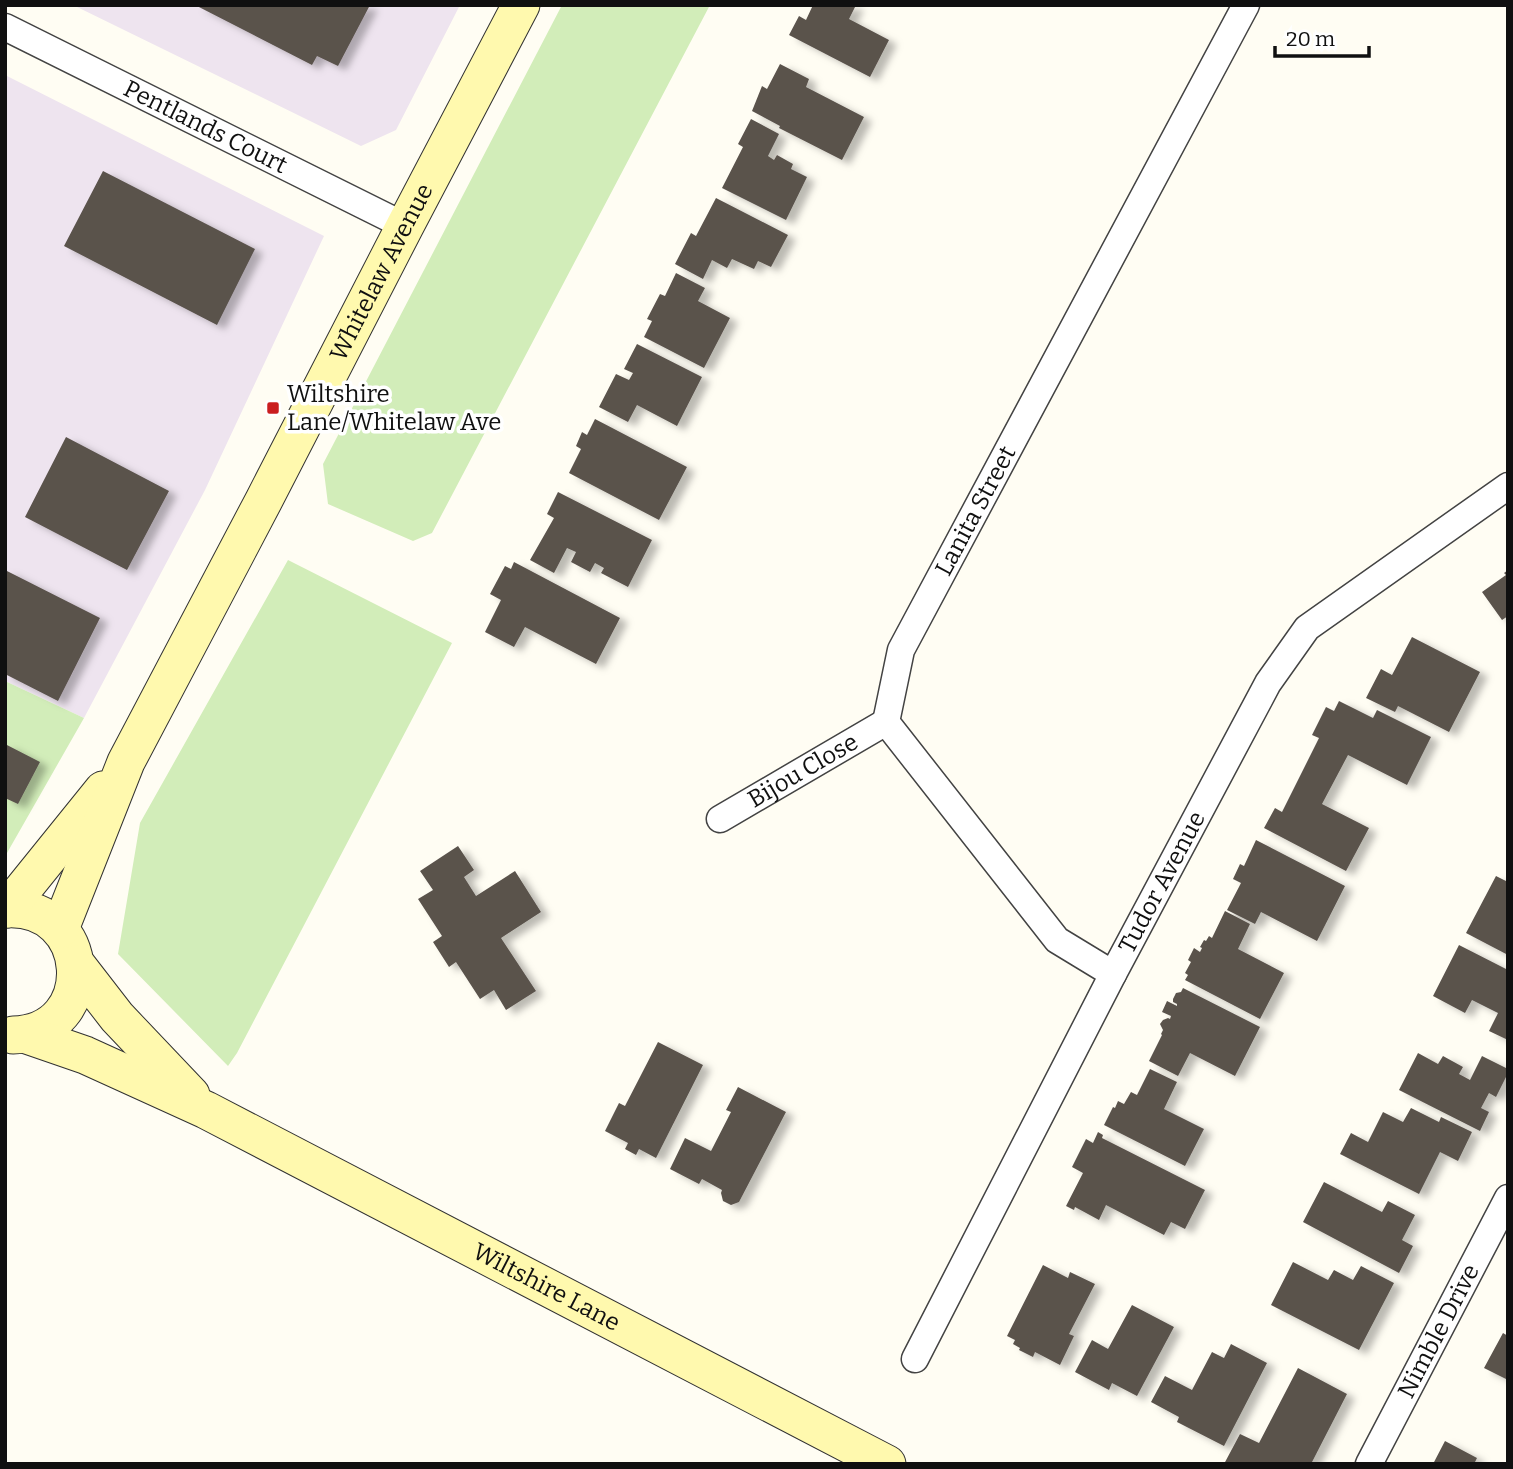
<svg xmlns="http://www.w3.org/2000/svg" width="1513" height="1469" viewBox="0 0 1513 1469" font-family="Bitter,serif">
	<defs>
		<filter id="shadow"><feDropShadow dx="8" dy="4.5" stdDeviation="3.5" flood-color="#0004"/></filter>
	</defs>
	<rect width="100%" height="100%" fill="#fffdf3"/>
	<path fill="#eee4ef" d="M73,5H460L396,130L361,146Z
		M5,75L324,236L205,490L84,718L5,681Z"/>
	<path fill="#d2edb9" d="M562,5H710L432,533L413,541L328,504L323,464Z
		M288,560L452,643L237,1053L228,1066L118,954L140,823Z
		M5,681L84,718L7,853L5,852Z"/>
	<path fill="#5a524c" filter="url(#shadow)" d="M195,5H370L338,66L317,56L312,65Z
		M813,5H856L849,19L889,40L870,77L789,35L799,16L806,20Z
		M780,64L809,79L806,87L864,117L842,160L779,128L780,126L752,111L762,86L767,89Z
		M751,119L779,134L768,156L774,160L777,155L793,164L791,169L807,177L786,220L722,188L743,147L738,144Z
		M103,171L255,249L217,325L64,246Z
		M716,198L788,235L771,267L758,261L754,269L732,259L727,268L712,260L703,279L675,264L691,233L696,236Z
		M676,273L705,288L698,301L730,318L704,368L644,337L652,321L647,319L660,294L665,296Z
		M637,344L702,377L677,426L637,405L628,422L599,407L616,374L629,380L633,373L624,369Z
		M595,419L687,467L659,520L569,473L581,449L576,446L582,432L587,435Z
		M66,437L169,491L127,570L25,517Z
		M558,492L652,540L628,587L601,573L604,568L595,563L590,572L571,562L576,552L567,548L554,573L530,560L554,518L547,514Z
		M514,562L620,618L596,664L525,627L514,647L485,632L501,600L490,594L505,566L511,569Z
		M5,570L100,618L58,701L5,674Z
		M1508,570V616L1502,620L1482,592L1506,575L1504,573Z
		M1412,637L1480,672L1449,732L1398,706L1395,712L1366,698L1381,669L1392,675Z
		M1339,701L1373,718L1377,710L1431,737L1407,785L1348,755L1322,804L1369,828L1346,871L1264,828L1275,808L1282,812L1319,738L1312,735L1326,707L1334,711Z
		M5,744L40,762L18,804L5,798Z
		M1256,840L1345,886L1317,941L1261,912L1255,924L1227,910L1241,883L1233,879L1240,864L1244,866Z
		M458,846L474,870L464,877L476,896L515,871L541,912L501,938L536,991L506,1010L494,990L480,999L456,962L449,967L433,942L442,936L418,899L433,890L420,871Z
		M1496,876L1508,882V955L1466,933Z
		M1225,911L1250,924L1238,949L1284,973L1260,1019L1185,980L1188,975L1185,973L1191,962L1188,960L1194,948L1200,952L1202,948L1200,947L1204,940L1206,941L1209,936L1212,938Z
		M1459,945L1508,970V1040L1489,1031L1498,1013L1472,1000L1465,1013L1433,996Z
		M1183,988L1260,1027L1235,1076L1190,1053L1178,1076L1149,1061L1162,1035L1161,1034L1163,1030L1160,1024L1163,1020L1168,1018L1170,1019L1171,1016L1162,1012L1167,1001L1177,1006V1004L1173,1002V999L1176,993L1181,992Z
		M658,1042L703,1065L656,1158L639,1149L636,1155L625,1149L628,1143L605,1131L619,1103L625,1106Z
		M1418,1053L1438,1064L1443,1056L1463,1067L1459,1074L1470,1080L1482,1056L1508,1069V1073L1496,1097L1489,1093L1481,1108L1489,1112L1480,1131L1399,1090Z
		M1150,1069L1177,1082L1164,1109L1204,1129L1185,1166L1104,1125L1113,1107L1115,1108L1118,1101L1124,1104L1131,1092L1137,1095Z
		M738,1087L786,1112L739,1202L731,1205L723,1201L721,1193L722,1190L702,1179L699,1184L670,1169L685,1138L711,1151L731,1112L726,1110Z
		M1411,1108L1439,1122L1441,1117L1472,1132L1458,1161L1440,1152L1419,1194L1340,1154L1351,1133L1368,1142L1383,1112L1403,1122Z
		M1098,1132L1103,1135L1102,1138L1205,1190L1185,1229L1171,1222L1164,1235L1106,1205L1099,1220L1075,1207L1074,1210L1066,1206L1083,1173L1072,1167L1086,1139L1093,1143Z
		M1324,1182L1382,1212L1388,1201L1415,1215L1402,1240L1413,1246L1399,1273L1303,1222Z
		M1293,1262L1328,1280L1334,1270L1353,1280L1361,1266L1394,1283L1359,1350L1271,1305Z
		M1043,1265L1068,1278L1070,1272L1095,1284L1069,1334L1074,1336L1060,1365L1035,1352L1033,1357L1019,1350L1020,1348L1013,1344L1015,1340L1007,1336Z
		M1132,1305L1174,1327L1137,1396L1112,1383L1109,1390L1075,1372L1092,1340L1108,1349Z
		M1503,1333L1508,1336V1380L1484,1368Z
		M1231,1344L1267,1363L1224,1446L1177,1422L1179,1417L1151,1402L1165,1376L1192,1390L1212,1352L1224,1358Z
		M1298,1368L1347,1394L1311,1464H1224L1240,1434L1259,1443Z
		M1445,1441L1477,1458L1474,1464H1433Z"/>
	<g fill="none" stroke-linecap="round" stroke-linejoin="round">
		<defs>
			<g id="street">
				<path id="s1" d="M5,27L405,226"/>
				<path id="s2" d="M720,819L886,722"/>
				<path id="s3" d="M1113,974L1057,940L886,722L901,650L1246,5"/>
				<path id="s4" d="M915,1359L1113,974L1268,683L1307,628L1508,486"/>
				<path id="s5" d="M1369,1464L1508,1198"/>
			</g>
			<g id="secondary">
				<path d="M5,909C94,903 101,1033 13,1035"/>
				<path d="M7,909L103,790"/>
				<path id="s6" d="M60,929L126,762L264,500L405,226L521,5"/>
				<path d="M76,964L117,1017L191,1095"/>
				<path id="s7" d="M27,1035L85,1055L206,1110L887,1464"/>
			</g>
		</defs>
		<use href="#street" stroke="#434343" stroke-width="29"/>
		<use href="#secondary" stroke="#323232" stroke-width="39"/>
		<use href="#street" stroke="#fff" stroke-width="26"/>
		<use href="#secondary" stroke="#fff9ae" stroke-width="37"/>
	</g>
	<rect fill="#ca1e20" stroke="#fff" stroke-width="2.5" x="266" y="401" width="14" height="14" rx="3.5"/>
	<g text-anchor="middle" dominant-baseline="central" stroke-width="7" stroke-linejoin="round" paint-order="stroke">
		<g font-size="24" fill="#101010" stroke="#fff">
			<text stroke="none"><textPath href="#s1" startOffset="224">Pentlands Court</textPath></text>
			<text stroke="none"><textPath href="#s6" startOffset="732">Whitelaw Avenue</textPath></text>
			<text stroke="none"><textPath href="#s3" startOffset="574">Lanita Street</textPath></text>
			<text stroke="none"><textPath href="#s2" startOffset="96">Bijou Close</textPath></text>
			<text stroke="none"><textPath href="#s4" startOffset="537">Tudor Avenue</textPath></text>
			<text stroke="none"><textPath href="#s7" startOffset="578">Wiltshire Lane</textPath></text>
			<text stroke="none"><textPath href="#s5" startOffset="150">Nimble Drive</textPath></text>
		</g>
		<g font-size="24" fill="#101010" stroke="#fff" text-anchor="start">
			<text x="287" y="394">Wiltshire<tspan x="287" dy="28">Lane/Whitelaw Ave</tspan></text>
		</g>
	</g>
	<rect width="1513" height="1469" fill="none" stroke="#101010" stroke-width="14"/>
	<path d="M1275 46v10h94v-10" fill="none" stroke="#101010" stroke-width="3.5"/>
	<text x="1286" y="46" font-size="21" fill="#101010" stroke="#ffffff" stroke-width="5" paint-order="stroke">20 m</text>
</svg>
